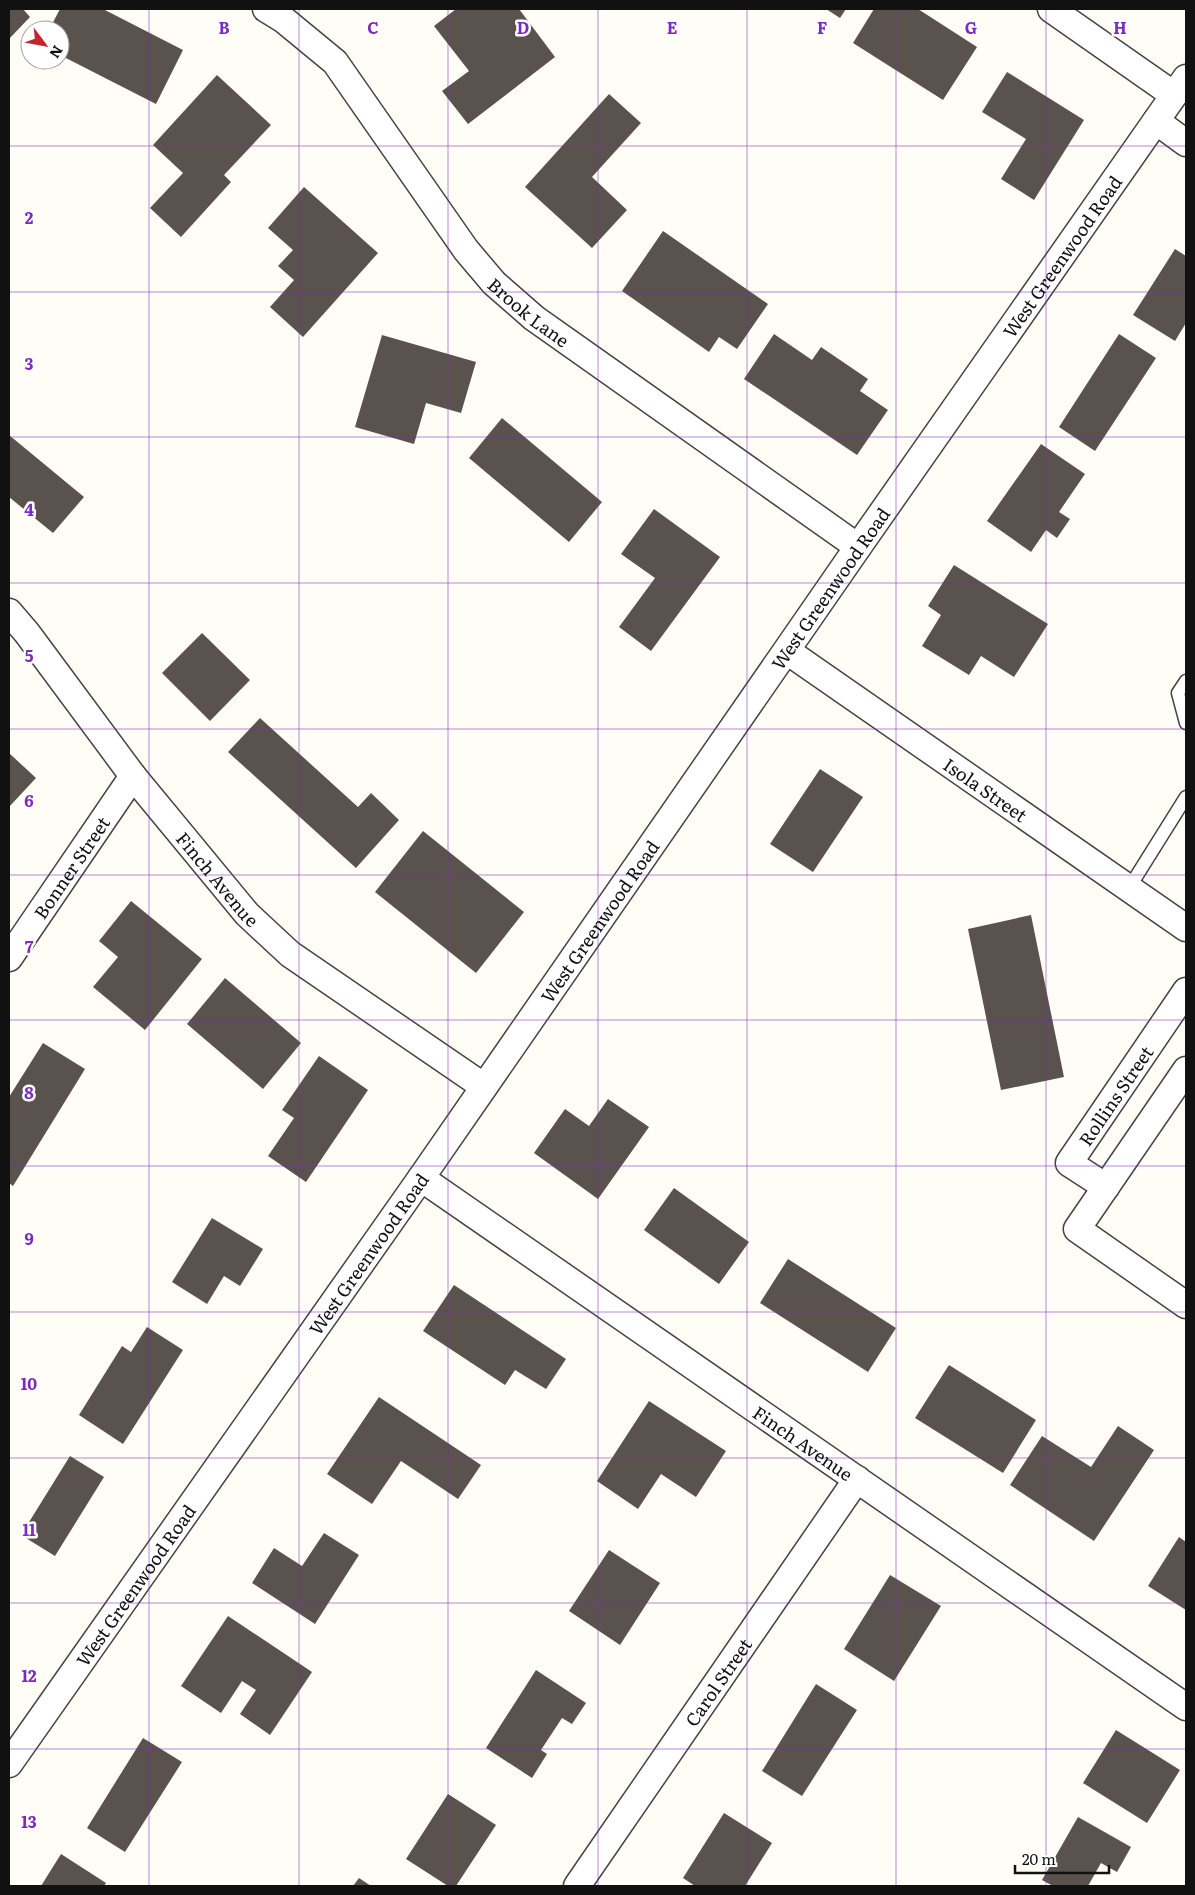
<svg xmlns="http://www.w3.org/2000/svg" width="1195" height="1895" viewBox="0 0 1195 1895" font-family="Literata,serif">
	<rect width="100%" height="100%" fill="#fffdf5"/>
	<path fill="#5a524d" d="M9,9H23L30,17L9,39Z
		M60,9H103L183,50L156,104L60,55V30H49Z
		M456,9H519L555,57L468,124L442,91L469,71L434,26Z
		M826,9H846L840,18Z
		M874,9H918L977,47L943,100L853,43Z
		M1007,72L1084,120L1034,200L1001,179L1026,139L982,112Z
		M217,75L271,125L224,175L231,182L181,237L150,208L183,173L153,145Z
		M609,94L641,123L592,177L627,210L592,248L525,187Z
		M304,187L378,253L303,337L270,307L294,280L278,266L293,250L268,228Z
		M663,231L768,304L737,349L719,337L709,352L622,291Z
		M1175,249L1186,256V323L1175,341L1133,315Z
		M774,334L812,360L821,347L868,379L860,391L888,410L857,455L744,379Z
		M1119,334L1156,358L1095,451L1059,427Z
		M382,335L476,362L461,413L426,403L414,444L355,427Z
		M502,418L602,502L569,542L469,458Z
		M9,435L84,497L53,533L9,497Z
		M1041,444L1085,474L1059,512L1070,519L1057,538L1046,530L1031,552L987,521Z
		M654,509L720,557L651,651L619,627L655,578L621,554Z
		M954,565L1048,624L1014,677L981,656L969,675L922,646L941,615L928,606Z
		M202,633L250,680L210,721L162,673Z
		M260,718L358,807L371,793L399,820L356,868L228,752Z
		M9,753L36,778L9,807Z
		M820,769L863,797L813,872L770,844Z
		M423,831L524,912L476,973L375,892Z
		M131,901L202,959L145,1030L93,987L118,957L99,941Z
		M1031,915L1064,1077L1001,1090L968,929Z
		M225,978L301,1043L263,1089L187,1024Z
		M43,1043L85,1069L13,1186L9,1183V1097Z
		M319,1056L368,1090L306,1182L268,1156L294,1118L282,1110Z
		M608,1099L649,1127L598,1199L534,1153L565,1109L589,1126Z
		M674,1188L749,1242L719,1284L644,1230Z
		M212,1218L263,1249L240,1286L224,1276L207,1304L172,1282Z
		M788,1259L896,1328L868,1372L760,1303Z
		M454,1285L566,1359L546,1389L515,1370L505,1385L423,1331Z
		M147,1327L183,1350L123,1444L79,1415L122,1346L131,1352Z
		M949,1365L1036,1420L1003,1473L915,1418Z
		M379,1397L481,1465L458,1499L401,1461L372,1504L327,1474Z
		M649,1401L726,1451L696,1497L661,1474L638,1509L597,1481Z
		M1118,1426L1154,1450L1094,1541L1010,1485L1042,1436L1091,1467Z
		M70,1456L104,1477L55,1556L21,1535Z
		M324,1533L359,1555L315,1624L252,1583L274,1548L302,1566Z
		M1179,1537L1186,1542V1610L1148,1586Z
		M609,1550L660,1583L620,1645L569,1611Z
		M890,1575L941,1606L894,1681L844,1649Z
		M228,1616L312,1672L270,1735L240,1714L256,1690L242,1681L221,1713L181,1686Z
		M536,1670L586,1703L572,1724L562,1718L541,1750L547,1754L532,1778L486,1748Z
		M816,1684L857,1710L802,1796L762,1771Z
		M1116,1730L1180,1770L1147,1823L1083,1783Z
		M143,1738L182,1762L125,1852L87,1828Z
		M448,1794L496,1825L456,1886H448L406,1859Z
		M724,1813L772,1843L745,1886H695L683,1878Z
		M1078,1817L1131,1847L1117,1872L1101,1863L1088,1886H1053L1042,1880Z
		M61,1854L106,1883L104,1886H41Z
		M359,1878L371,1886H353Z"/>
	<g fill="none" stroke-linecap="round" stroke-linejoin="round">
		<defs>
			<path id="lane" d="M1186,681L1178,693L1186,723
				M1129,888L1186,797"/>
			<g id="street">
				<path id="s1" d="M266,9L284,20L335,62L466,250L494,283L534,318L858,547"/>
				<path d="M1051,9L1174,95"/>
				<path d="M1156,121L1186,143"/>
				<path id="s2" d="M9,612L27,633L133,776L247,914L290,954L483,1086"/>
				<path id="s3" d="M787,651L1186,928"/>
				<path id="s4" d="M9,958L133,776"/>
				<path d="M1186,1070L1077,1229L1186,1305"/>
				<path id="s5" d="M421,1178L1186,1707"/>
				<path id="s6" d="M1106,1187L1069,1163L1186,991"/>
				<path id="s7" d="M9,1764L421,1178L858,547L1186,78"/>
				<path id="s8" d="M577,1886L857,1479"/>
			</g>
		</defs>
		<use href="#lane" stroke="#444" stroke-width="15"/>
		<use href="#street" stroke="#444" stroke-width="29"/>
		<use href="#lane" stroke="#fff" stroke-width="12"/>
		<use href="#street" stroke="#fff" stroke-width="26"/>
	</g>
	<path fill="none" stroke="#7b2cbf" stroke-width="1" stroke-opacity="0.55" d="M149,9V1886M299,9V1886M448,9V1886M598,9V1886M747,9V1886M896,9V1886M1046,9V1886M9,146H1186M9,292H1186M9,437H1186M9,583H1186M9,729H1186M9,875H1186M9,1020H1186M9,1166H1186M9,1312H1186M9,1458H1186M9,1603H1186M9,1749H1186"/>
	<g text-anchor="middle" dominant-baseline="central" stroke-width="5" stroke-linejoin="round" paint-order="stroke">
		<g font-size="18" fill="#111" stroke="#fff">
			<text stroke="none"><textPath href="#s7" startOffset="1839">West Greenwood Road</textPath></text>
			<text stroke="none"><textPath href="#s1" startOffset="405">Brook Lane</textPath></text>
			<text stroke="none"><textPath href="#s7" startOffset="1434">West Greenwood Road</textPath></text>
			<text stroke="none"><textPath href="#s3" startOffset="242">Isola Street</textPath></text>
			<text stroke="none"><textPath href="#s4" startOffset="110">Bonner Street</textPath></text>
			<text stroke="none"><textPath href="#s2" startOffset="339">Finch Avenue</textPath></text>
			<text stroke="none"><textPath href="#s7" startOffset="1029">West Greenwood Road</textPath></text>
			<text stroke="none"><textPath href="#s6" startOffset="126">Rollins Street</textPath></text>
			<text stroke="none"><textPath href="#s7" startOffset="624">West Greenwood Road</textPath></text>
			<text stroke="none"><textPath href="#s5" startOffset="465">Finch Avenue</textPath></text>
			<text stroke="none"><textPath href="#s7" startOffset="219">West Greenwood Road</textPath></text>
			<text stroke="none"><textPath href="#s8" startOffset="248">Carol Street</textPath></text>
		</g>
	</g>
	<g font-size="16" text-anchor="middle" font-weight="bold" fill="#7b2cbf" stroke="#fff" stroke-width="5" stroke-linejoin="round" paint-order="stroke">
		<text x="224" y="34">B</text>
		<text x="373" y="34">C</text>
		<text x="523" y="34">D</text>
		<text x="672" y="34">E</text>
		<text x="822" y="34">F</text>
		<text x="971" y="34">G</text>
		<text x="1120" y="34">H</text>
		<text x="29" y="224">2</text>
		<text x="29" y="370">3</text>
		<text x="29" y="516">4</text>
		<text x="29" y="662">5</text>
		<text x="29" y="807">6</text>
		<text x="29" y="953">7</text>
		<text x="29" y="1099">8</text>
		<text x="29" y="1245">9</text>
		<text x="29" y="1390">10</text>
		<text x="29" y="1536">11</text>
		<text x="29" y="1682">12</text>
		<text x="29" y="1828">13</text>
	</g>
	<rect width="1195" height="1895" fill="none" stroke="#111111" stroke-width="20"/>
	<g transform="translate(45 45) rotate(122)"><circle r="24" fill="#ffffff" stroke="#a0a0a0"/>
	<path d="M0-4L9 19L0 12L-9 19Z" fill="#c4262e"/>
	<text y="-8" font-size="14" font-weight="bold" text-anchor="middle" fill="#111111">N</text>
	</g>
	<path d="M1015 1865v8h94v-8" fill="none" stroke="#111111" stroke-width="2.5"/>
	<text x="1022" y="1865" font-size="15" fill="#111111" stroke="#ffffff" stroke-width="4" paint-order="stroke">20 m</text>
</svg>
